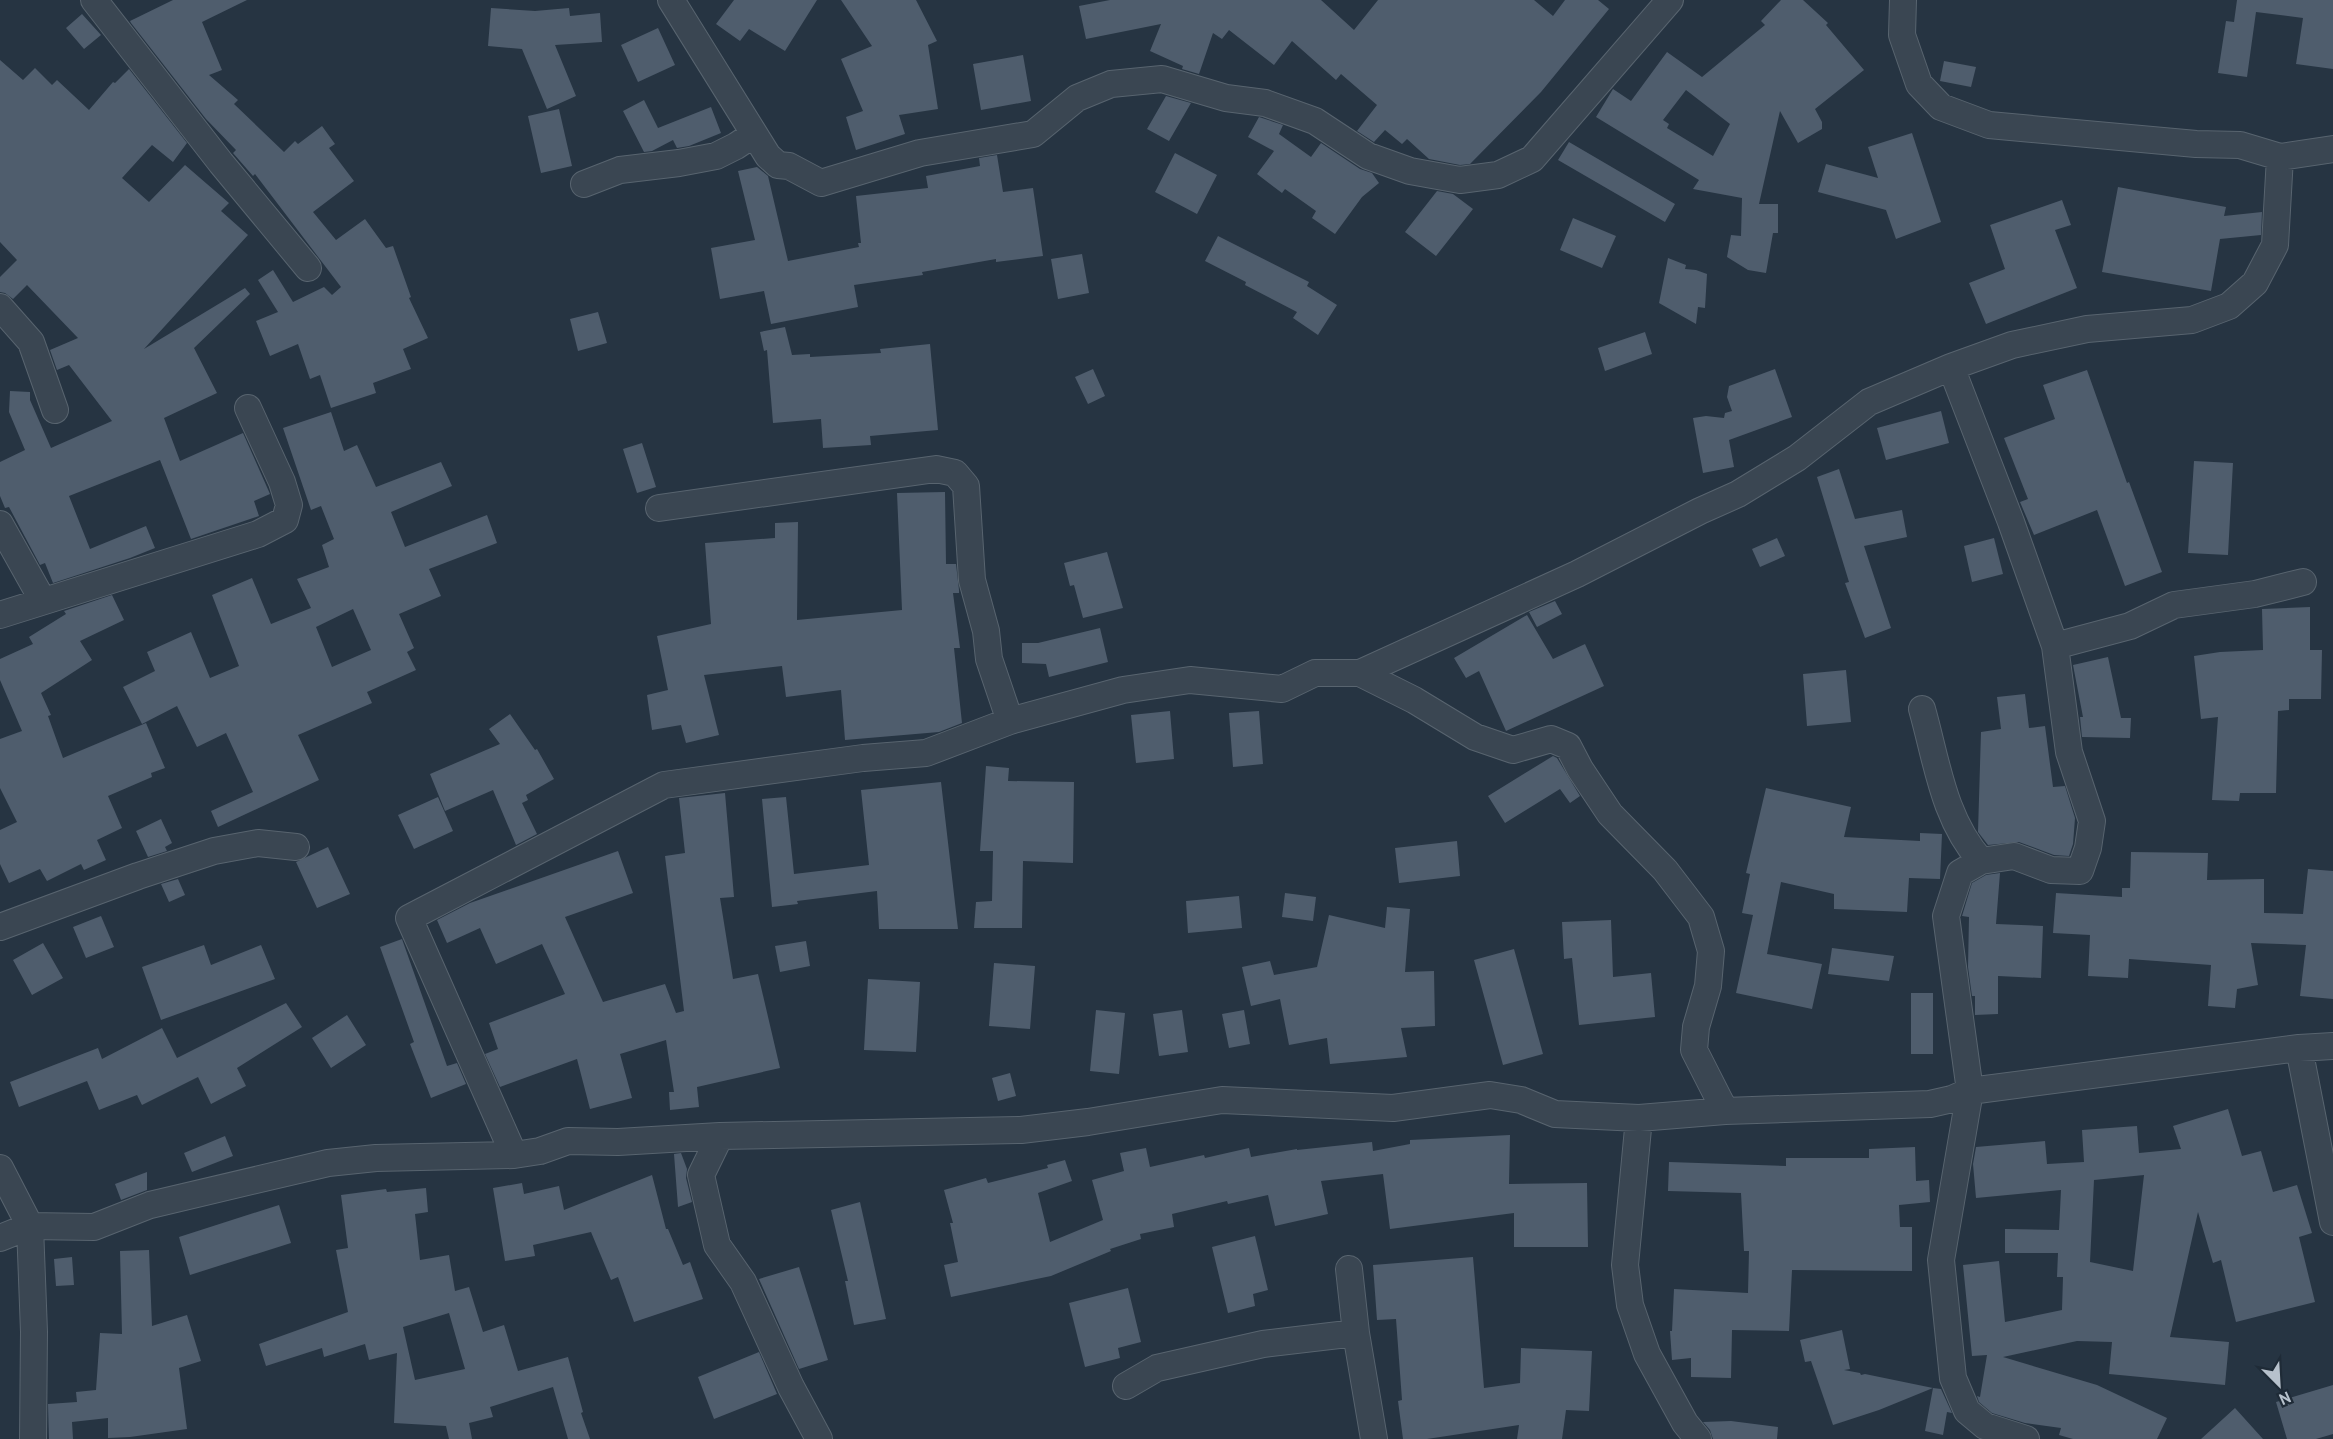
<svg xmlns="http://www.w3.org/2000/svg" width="2333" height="1439" viewBox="0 0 2333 1439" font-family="'PT Sans',sans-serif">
	<rect width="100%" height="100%" fill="#263442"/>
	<path fill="#4f5d6d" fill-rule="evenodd" d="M173,0H247L202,22L222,70L209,75L238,100L234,104L284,152L295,141L298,144L322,126L335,144L329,148L354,181L313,212L336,240L365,219L386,248L393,246L411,297L409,298L428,338L403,349L411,369L373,383L376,393L331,408L320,375L310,379L298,344L270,356L256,321L278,312L258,280L273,270L293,302L324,287L332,295L341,287L255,174L253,176L233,153L236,150L206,119L131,23L130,21Z
		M734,0H817L785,51L749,29L740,41L716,24Z
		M841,0H916L937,41L928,45L938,109L899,115L905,134L856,150L846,117L863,111L841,59L872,46Z
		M1110,0H1321L1354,30L1378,0H1534L1553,16L1565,0H1598L1609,9L1541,92L1470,164L1460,165L1429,159L1407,139L1402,144L1385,130L1374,142L1357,131L1377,105L1341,74L1336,80L1292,41L1274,65L1229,30L1222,39L1213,33L1199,74L1182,69L1183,66L1150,51L1161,24L1086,39L1079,6Z
		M1781,0H1803L1828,23L1826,25L1864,70L1815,109L1822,122V129L1798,143L1780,111L1759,204H1778V233H1773L1766,273L1748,270L1727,257L1731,235L1741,236L1742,198L1693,189L1699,180L1596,117L1613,89L1631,101L1667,52L1702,77L1765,25L1761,21ZM1686,90L1730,124L1713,156L1667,128L1669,124L1663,120Z
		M2237,0H2333V69L2296,64L2303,18L2256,12L2247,77L2218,73L2226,21L2234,22Z
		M491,8L535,11L569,8L570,16L600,13L602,42L555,45L576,96L547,109L522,49L488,46Z
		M82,14L101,35L84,49L66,28Z
		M658,28L675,65L638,82L621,45Z
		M1023,55L1031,101L981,110L973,64Z
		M0,60L23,80L35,68L52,85L57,80L89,110L113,82L115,83L129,69L187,143L173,162L152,145L122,178L149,202L185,165L229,203L221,211L248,235L144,349L245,288L250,294L194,348L217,393L164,418L180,461L243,433L270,494L254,501L259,516L191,539L160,460L69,496L90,549L146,526L155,548L130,558L53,583L45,563L40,565L9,507L5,508L0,496V462L25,450L9,412L10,391L30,392V400L51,448L112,421L69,365L57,370L50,350L78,338L27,285L13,299L5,293L0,292V277L17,260L0,242Z
		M1944,61L1976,67L1971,87L1940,81Z
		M1166,96L1191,103L1169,141L1147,129Z
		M644,100L658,128L711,107L721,133L689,146L677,148L673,140L652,151L644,152L623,111Z
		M559,109L572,166L541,173L528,116Z
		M1259,117L1283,125L1279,134L1311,157L1321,143L1360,169L1372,173L1379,183L1362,197L1335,234L1312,218L1316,211L1285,189L1282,193L1257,174L1274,151L1248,137Z
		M1912,133L1941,222L1896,239L1886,210L1818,192L1826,164L1878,178L1868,147Z
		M1569,142L1675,204L1665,222L1558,160Z
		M1175,153L1217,175L1197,214L1155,192Z
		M997,155L1003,192L1033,188L1043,256L996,262V259L922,272L923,275L854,285L858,307L771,324L764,291L720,299L711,248L755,240L738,171L757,167L768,176L788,261L859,247L858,243H861L856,196L928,188L926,176L980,166L979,158Z
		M2118,187L2226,207L2224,216L2262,212L2261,235L2220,239L2211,291L2102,272Z
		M1437,191L1453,194L1473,209L1436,256L1405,232Z
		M2062,200L2071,225L2055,230L2077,288L1986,324L1969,283L2005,269L1990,225Z
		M1573,218L1616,236L1602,268L1560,250Z
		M1218,236L1309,282L1307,286L1337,305L1318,335L1293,318L1297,312L1245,285L1246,282L1205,261Z
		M1082,254L1089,293L1058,299L1051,259Z
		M1668,258L1686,265L1685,269L1696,270L1707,274L1705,308L1698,307L1696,324L1659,303Z
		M598,312L607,343L578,351L570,319Z
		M785,327L792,355L810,354V357L881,353L880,349L930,344L938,430L870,436L871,445L823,448L821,419L773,423L767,350L764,351L760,332Z
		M1645,332L1652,354L1605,371L1598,348Z
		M1093,369L1105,396L1088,404L1075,377Z
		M1775,369L1792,417L1729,440L1734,467L1703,473L1693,418L1706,416L1724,418L1725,413L1732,411L1727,397L1729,386Z
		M2087,370L2127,483L2129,482L2162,572L2125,586L2097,510L2034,535L2020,502L2028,499L2004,438L2055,419L2043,385Z
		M1941,411L1949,443L1886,460L1877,428Z
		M331,412L344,451L357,445L376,487L441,462L452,486L391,512L405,547L487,515L497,543L429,569L441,596L399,614L414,648L407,652L416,670L367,692L372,703L298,735L319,780L218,827L211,811L253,792L226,733L197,747L177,706L142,724L123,687L155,671L147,652L191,632L210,678L239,666L212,595L252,578L271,624L311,608L297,579L329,567L322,545L334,539L321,506L311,510L283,428ZM353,609L371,650L332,667L316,627Z
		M642,443L656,487L637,493L623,449Z
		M2194,461L2233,463L2228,555L2188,553Z
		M1839,469L1855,519L1902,510L1907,537L1864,546L1891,628L1865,638L1845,583L1849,582L1817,477Z
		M945,492L946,564H956L959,590V593H953L960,648H954L962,723L939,732L845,740L841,690L786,697L782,666L704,675L719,735L686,743L681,725L652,730L647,695L668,690L657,636L711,624L705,543L775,538V523L798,522L797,620L902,610L897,493Z
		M1777,538L1785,556L1760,567L1752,549Z
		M1994,538L2003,574L1972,582L1964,546Z
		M1107,552L1123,608L1083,618L1074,585L1070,586L1064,563Z
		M112,595L124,620L80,641L92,660L41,693L51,715L48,716L63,758L146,723L165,768L151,773L152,777L108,796L122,828L97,840L106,860L84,870L81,864L47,881L40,869L9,883L0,864V830L17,822L0,788V739L22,731L0,680V659L33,644L29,637L66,614L64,611Z
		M1555,601L1562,614L1537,627L1529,612Z
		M2310,607V650H2322L2321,699H2289V710L2278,711L2276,793H2240L2239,801L2212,800L2218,717L2201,719L2194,656L2220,652L2263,650L2262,609Z
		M1527,615L1553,659L1585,644L1604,686L1506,731L1479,671L1466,678L1454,658Z
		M1100,628L1108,662L1049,677L1046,664L1022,663V643H1038Z
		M2108,657L2121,718H2131L2130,738L2082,737L2080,717H2083L2073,665Z
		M1846,670L1851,722L1807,726L1803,674Z
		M2025,694L2029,728L2045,726L2053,787L2065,786L2075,818L2073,844L2069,856L2054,855L2019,842L1988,845L1978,832L1981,732L2001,729L1997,697Z
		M1170,711L1174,759L1136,763L1131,715Z
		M1259,711L1263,764L1233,767L1229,713Z
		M510,714L535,750L537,749L554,779L526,795L528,800L522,803L537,834L516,845L493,790L445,811L430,774L500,744L489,729Z
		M1553,756L1557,758L1580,796L1570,803L1560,789L1505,823L1488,796Z
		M986,766L1009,768L1008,781L1074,782L1073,863L1023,861L1022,928H974L976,902L992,901L993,851H980Z
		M941,782L958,929H879L877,891L797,901L798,904L772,907L762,799L786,797L794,874L869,865L861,790Z
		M1766,788L1851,807L1844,837L1920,841V833L1942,834L1940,879L1909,878L1907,912L1834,909V894L1781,882L1767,954L1822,964L1812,1009L1736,993L1753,915L1742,913L1750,874L1746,873Z
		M725,793L734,897L720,898L733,979L758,974L780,1068L697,1087L699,1107L670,1110L669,1092H674L666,1040L620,1054L632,1098L590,1109L577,1059L500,1087L485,1054L498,1049L489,1023L565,994L542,944L496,964L480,928L447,943L437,920L470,903L618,851L633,893L565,917L603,1002L665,984L676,1013L684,1011L665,856L685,853L679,798Z
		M438,797L453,831L414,849L398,815Z
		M161,819L172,843L165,847L167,851L148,857L136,831Z
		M1457,841L1460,876L1399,883L1395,848Z
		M328,847L350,894L317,908L296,862Z
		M2131,852L2208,853L2207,880L2264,879V913L2303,914L2308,869L2333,871V999L2300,996L2306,945L2251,943L2258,985L2237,989L2235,1008L2208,1006L2211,965L2129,959L2128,978L2088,976L2090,935L2053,933L2056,893L2122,897V888H2130Z
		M2000,873L1996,924L2043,926L2041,978L1998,976V1014L1975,1015V996H1972L1968,967L1969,917L1962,916L1972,883L1986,875Z
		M178,879L185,895L169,902L161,884Z
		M1285,893L1316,897L1313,921L1282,917Z
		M1239,896L1242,928L1188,933L1186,901Z
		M1387,907L1410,909L1405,972L1434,971L1435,1026L1401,1028L1407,1057L1330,1064L1327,1038L1289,1045L1280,999L1251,1006L1242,967L1270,961L1274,975L1317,967L1329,915L1385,928Z
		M101,916L114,947L86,958L73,927Z
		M1611,920L1613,977L1651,973L1655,1017L1579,1025L1572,958L1564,959L1562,922Z
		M402,939L447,1066L457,1063L466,1084L431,1098L410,1044L414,1042L380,947Z
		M806,941L810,966L780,972L775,946Z
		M43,943L63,978L32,995L13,960Z
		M204,945L211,965L261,945L275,979L161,1020L142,967Z
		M1832,948L1894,956L1889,981L1828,974Z
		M1514,949L1543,1054L1503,1065L1474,960Z
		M994,963L1035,966L1030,1029L989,1026Z
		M868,979L920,982L916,1052L864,1050Z
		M1911,993H1933V1054H1911Z
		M286,1003L302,1027L237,1068L246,1086L211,1104L198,1077L142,1105L137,1095L99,1110L87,1081L19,1107L10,1082L98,1048L102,1059L162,1028L177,1058Z
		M1096,1010L1125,1013L1119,1074L1090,1071Z
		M1182,1010L1188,1052L1159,1056L1153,1014Z
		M1244,1010L1250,1044L1229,1048L1222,1014Z
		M347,1015L366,1045L331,1068L312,1038Z
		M1010,1073L1016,1096L998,1101L992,1078Z
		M2228,1109L2242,1156L2261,1151L2273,1192L2297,1185L2312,1233L2299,1237L2315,1302L2236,1322L2221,1260L2213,1263L2198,1212L2170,1337L2229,1342L2225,1385L2109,1374L2112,1342L2077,1341L2003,1357L2097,1385L2167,1418L2157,1439H2073L2059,1435L2061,1428L2025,1423L1992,1413L1979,1402L1977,1396L1980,1397L1987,1355L1972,1356L1963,1265L1999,1261L2005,1322L2062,1310L2063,1277H2057L2058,1253H2005V1229L2059,1230L2061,1190L1976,1198L1973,1164L1976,1147L2045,1141L2047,1164L2084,1162L2082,1130L2137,1126L2139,1153L2181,1149L2173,1126ZM2144,1175L2133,1271L2090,1262L2094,1180Z
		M1510,1135L1509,1184L1587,1183L1588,1247H1514V1213L1390,1229L1383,1174L1321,1181L1328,1214L1275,1226L1268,1195L1228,1204L1227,1201L1172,1214L1174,1227L1140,1234L1141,1239L1110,1249L1111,1251L1051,1276L951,1297L944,1265L958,1262L950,1223H953L944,1190L986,1178L988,1183L1048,1168L1047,1165L1065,1160L1072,1181L1038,1193L1050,1242L1103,1220L1092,1180L1124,1171L1120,1153L1146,1148L1150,1167L1204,1155L1205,1158L1249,1148L1251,1157L1297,1149V1150L1372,1142L1373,1151L1410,1144V1140Z
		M225,1136L233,1156L192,1172L184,1153Z
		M1915,1147L1916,1181L1929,1180L1930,1202L1899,1205L1900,1227H1912V1271L1792,1270L1789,1331L1732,1330L1731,1378L1691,1377V1358L1672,1360L1670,1331H1672L1674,1289L1748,1293L1749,1251H1744L1741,1193L1668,1191L1669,1162L1786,1166V1158H1869V1149Z
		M681,1153L687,1169L686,1178L692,1202L678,1207L674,1154Z
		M147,1172V1190L121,1200L115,1184Z
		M652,1175L666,1229H668L683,1265L690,1262L703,1299L634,1322L618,1277L611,1280L591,1232L533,1245L535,1256L505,1261L493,1188L522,1183L524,1194L559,1186L564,1210Z
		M426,1188L428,1212L415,1214L420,1260L449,1255L455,1291L469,1287L483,1332L504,1325L518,1371L568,1357L583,1412L581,1413L590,1439H568L553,1387L490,1407L493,1417L469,1423L472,1439H449L446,1426L394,1423L397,1353L369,1360L365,1344L324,1357L322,1348L266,1366L259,1344L348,1312L336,1250L348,1248L341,1195L386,1189L387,1192ZM449,1313L465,1369L415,1380L403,1327Z
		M860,1202L886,1319L854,1325L845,1281H848L831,1210Z
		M279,1205L291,1243L190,1275L179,1237Z
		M1255,1236L1268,1290L1253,1294L1255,1306L1228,1313L1212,1247Z
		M149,1250L152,1326L187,1315L201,1361L179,1368L187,1429L130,1437L108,1438V1418L72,1422L73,1439H49L48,1404L77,1402L76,1392L96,1390L100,1333L122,1334L120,1251Z
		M72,1257L74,1285L56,1286L54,1259Z
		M1473,1257L1484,1388L1520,1383L1521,1348L1592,1351L1589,1411L1566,1410L1562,1439H1517L1519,1425L1427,1439H1403L1398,1401L1402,1400L1396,1319L1377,1320L1373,1265Z
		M799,1267L828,1360L799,1369L759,1279Z
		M1128,1288L1141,1342L1118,1348L1120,1358L1085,1367L1069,1303Z
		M1842,1330L1850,1369L1844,1370L1860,1373L1861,1375L1865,1374L1933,1388L1879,1410L1833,1425L1811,1361L1805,1362L1800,1340Z
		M759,1352L777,1394L714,1419L698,1377Z
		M2333,1385V1434L2316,1439H2287L2276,1402Z
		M1933,1388L1941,1389L1952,1413L1947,1412L1943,1435L1925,1431Z
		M2235,1408L2263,1439H2201Z
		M1731,1421L1778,1427L1777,1439H1713L1710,1430L1703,1422Z"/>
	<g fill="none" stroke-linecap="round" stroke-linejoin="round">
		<defs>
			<path id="minor" d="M94,0L221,163L308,268
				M671,0L768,156L778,165L789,166L821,183L920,153L1033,134L1077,98L1111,84L1162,79L1226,98L1265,103L1315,121L1368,156L1410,171L1460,180L1498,175L1532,159L1670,0
				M1903,0L1902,35L1919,84L1941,107L1989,125L2196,144L2240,145L2280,157L2333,149
				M584,184L620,170L679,163L716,156L736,146L754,134
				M0,307L31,342L55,410
				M1951,367L2011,522L2055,646L2069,752L2092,821L2088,848L2080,871L2051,870L2014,856L1981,861L1960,873L1946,916L1970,1091L1941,1260L1953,1378L1967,1411L1985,1426L2026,1439
				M659,508L936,469L955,473L966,486L972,580L986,631L989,659L1010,721
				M0,524L43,601
				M0,615L258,534L285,520L289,505L282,482L248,408
				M2055,646L2130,626L2174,605L2255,594L2303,582
				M1360,673L1414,700L1475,737L1513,750L1551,739L1568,746L1580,769L1610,814L1665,870L1701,917L1711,951L1708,986L1696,1027L1694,1050L1725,1111
				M1922,709C1937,762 1943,818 1981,861
				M0,927L138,876L214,851L258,843L296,847
				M2299,1048L2333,1222
				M1639,1118L1625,1265L1630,1305L1647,1354L1685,1423L1698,1439
				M720,1136L701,1175L717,1245L743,1282L791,1387L819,1439
				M514,1155L409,918L664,785L863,758L926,753L1010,721L1123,690L1190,680L1282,689L1315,673H1360L1577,574L1700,511L1738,494L1797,458L1869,402L1951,367L2012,345L2087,329L2192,320L2229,306L2255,283L2275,245L2280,157
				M0,1168L30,1226L34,1332L33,1439
				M0,1238L30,1226L94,1227L150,1205L328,1163L376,1158L514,1155L540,1151L568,1141L618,1142L720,1136L1021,1130L1088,1122L1222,1100L1393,1108L1490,1095L1521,1100L1555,1114L1639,1118L1725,1111L1930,1104L1952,1099L1970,1091L2299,1048L2333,1046
				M1349,1269L1356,1333L1374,1439
				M1126,1386L1157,1368L1263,1344L1356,1333"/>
		</defs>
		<use href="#minor" stroke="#58646f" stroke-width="28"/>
		<use href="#minor" stroke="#3a4652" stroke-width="26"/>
	</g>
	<g transform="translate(2279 1385) rotate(156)" stroke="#1f2b37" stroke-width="4.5" paint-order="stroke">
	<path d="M0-4.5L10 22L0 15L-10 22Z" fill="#b7c1cc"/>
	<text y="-9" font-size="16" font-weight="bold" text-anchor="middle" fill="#b7c1cc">N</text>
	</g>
</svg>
